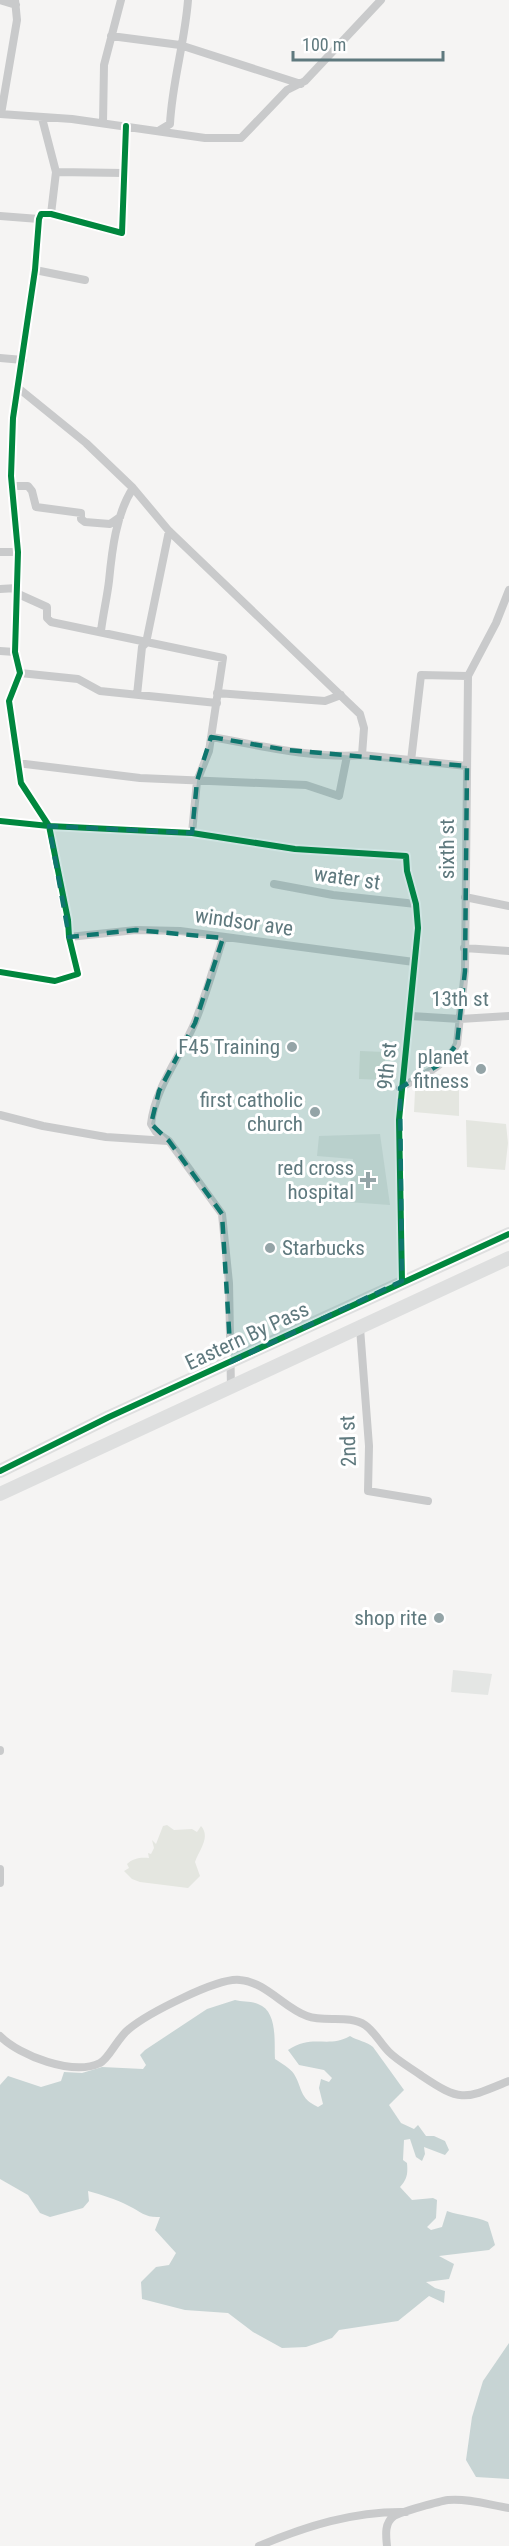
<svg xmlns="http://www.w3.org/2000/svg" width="509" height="2546" viewBox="0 0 509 2546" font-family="'Roboto Condensed',sans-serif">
	<rect width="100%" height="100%" fill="#f5f4f3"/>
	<path fill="#e4e6e4" d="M380,1134L390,1205L348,1202L353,1159L317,1156L319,1136Z
		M453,1670L492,1674L488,1695L451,1692Z"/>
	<path fill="#e4e6e0" d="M360,1051L385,1052V1080L359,1079Z
		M416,1070L459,1078V1116L414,1112Z
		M466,1120L506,1124L508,1143L505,1170L467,1167Z
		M167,1825L174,1830L192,1829L197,1832L201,1826C211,1837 199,1850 195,1862L200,1876L188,1888L140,1882L132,1879L124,1871L129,1868L127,1864C133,1858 141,1857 149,1858L148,1853L151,1854L154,1848L152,1840L156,1844L163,1826Z"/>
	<path fill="#c7d4d4" d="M235,2000C242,2002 251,2001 258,2004C278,2011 274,2042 275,2059C281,2063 290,2068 294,2074C303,2089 299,2098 318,2107L323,2104L319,2088L321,2079L329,2082L332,2078L324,2070L299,2065L288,2050C314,2033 326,2049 350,2036C358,2041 366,2041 373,2047L404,2090L389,2105L401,2123L414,2129L418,2125L426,2136H434L445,2141L449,2150L445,2155L424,2147L425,2154L422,2161L416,2157L410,2139L404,2140L403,2160L407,2163C408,2174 407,2179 400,2187L412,2200L433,2198L437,2200L436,2218L427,2227L431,2230L442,2227L447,2211C461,2216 475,2216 488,2222L495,2245L489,2250L439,2256L454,2264L449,2279L426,2282L435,2288L445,2291L444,2303L429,2296L398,2321L339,2330L332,2338L306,2347L282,2348L253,2332L228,2313L185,2310L142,2299L141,2282L156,2267L169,2265L176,2253L155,2230L160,2217C146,2218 141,2212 129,2206C116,2199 102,2195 88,2191L89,2201L83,2208L50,2217L40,2213L28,2195L0,2179V2085L8,2076L41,2087L61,2081L64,2072L82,2073L102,2067L143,2069L146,2065L140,2055L145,2050L207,2009Z
		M509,2343V2479L476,2477L466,2460L472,2417L483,2381Z"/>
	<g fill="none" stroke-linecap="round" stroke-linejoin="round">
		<path stroke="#c9cacb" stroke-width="8" d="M0,0L16,5
			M111,36L180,45L301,84
			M0,114L72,119L205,138H241L287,90L305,81L381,0
			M1,114L17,20L15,0
			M42,118L56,172L51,214
			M103,123L104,65L121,0
			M160,130L170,124C172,82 185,42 188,0
			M56,172L124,173
			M0,216L39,219
			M35,270L85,280
			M0,358L23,360
			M17,387L86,443L133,488L169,531L360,714L364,728L362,755
			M11,486H28L32,491L36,507L81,513V519L85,522L110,524L120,517
			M0,552H18
			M0,589L17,588
			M16,593L47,607V618L51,622L223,658L209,751L197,781L192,833
			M101,631C103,614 107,598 109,581C112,550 116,514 133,488
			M0,651L15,652
			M20,673L78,679L100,691L217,703
			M217,693L325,701L341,695
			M137,695L142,647L146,643L169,531
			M211,737C260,745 312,759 362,755L467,766
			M411,761L421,675L468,676
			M17,763L140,778L306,785L339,796L347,756
			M0,821L49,826L192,833L295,849L406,856L407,871L416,904L418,928L399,1120L402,1281
			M274,884L333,895L416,904
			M465,897L509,906
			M69,937L136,930L180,931L414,962
			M223,938C214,966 206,995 195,1022C181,1056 155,1087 151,1124L156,1132L169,1141L222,1214L229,1283L231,1388
			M464,948L509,951
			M0,972L55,981L78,974L69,937L68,920L49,826L21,783L9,701L20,673L15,652L18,552L11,476L13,418L35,270L39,219L41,214H51L122,233L126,126
			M411,1016L460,1019L509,1016
			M400,1088C421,1076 446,1066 457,1044L465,971L468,676L496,623L509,590
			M0,1115L43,1126L106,1137L168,1141
			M360,1328L369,1446L368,1491L428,1501
			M0,1750V1751
			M0,1869V1883
			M0,2036C20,2056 73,2076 100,2063C109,2059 118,2037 129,2029C147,2014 218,1977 240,1980C266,1982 284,2008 307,2016C325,2023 349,2014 365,2025C375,2032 380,2043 389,2052C398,2061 411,2068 422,2076C462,2103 465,2099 509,2081
			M259,2546C306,2526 354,2511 406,2512
			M387,2546C386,2536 384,2523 394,2516C400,2512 441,2501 448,2500C468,2498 490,2505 509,2508"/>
		<path stroke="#dedfdf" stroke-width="14" d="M0,1471L109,1417L509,1234
			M0,1494L509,1258"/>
		<defs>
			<path id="cycleway" d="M0,821L49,826L192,833L295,849L406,856L407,871L416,904L418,928L399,1120L402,1281
				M0,972L55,981L78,974L69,937L68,920L49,826L21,783L9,701L20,673L15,652L18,552L11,476L13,418L35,270L39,219L41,214H51L122,233L126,126
				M0,1471L109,1417L509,1234"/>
		</defs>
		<use href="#cycleway" stroke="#fff" stroke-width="10"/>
		<use href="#cycleway" stroke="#00873e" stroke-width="6"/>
	</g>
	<path fill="#0f766e" fill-opacity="0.2" stroke="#0f766e" stroke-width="4.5" stroke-dasharray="12 8" stroke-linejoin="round" d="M211,737L287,750L467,766L465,971L457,1044L442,1063L400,1088L402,1281L231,1362L222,1214L169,1141L151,1124L159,1091L195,1023L223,938L136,930L69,937L49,826L192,833L197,781Z"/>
	<g fill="#94a4a7" stroke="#fff" stroke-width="2">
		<circle cx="292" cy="1047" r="6"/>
		<circle cx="481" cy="1069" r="6"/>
		<circle cx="315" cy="1112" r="6"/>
		<path d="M365 1171h6v6h6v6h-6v6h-6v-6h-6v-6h6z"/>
		<circle cx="270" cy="1248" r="6"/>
		<circle cx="439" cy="1618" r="6"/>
	</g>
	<g text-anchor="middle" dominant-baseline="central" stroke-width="6" stroke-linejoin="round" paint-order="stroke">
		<g font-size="21" fill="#5f797e" stroke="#fff">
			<text transform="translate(447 849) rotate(-90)">sixth st</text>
			<text transform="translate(347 878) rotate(8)">water st</text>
			<text transform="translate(244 922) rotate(8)">windsor ave</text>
			<text x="460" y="999">13th st</text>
			<text transform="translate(387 1066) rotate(-84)">9th st</text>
			<text transform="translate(247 1336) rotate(-25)">Eastern By Pass</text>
			<text transform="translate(348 1441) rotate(-92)">2nd st</text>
		</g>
		<g font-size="21" fill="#5f797e" stroke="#fff" text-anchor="end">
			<text x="280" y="1047">F45 Training</text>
			<text x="469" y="1057">planet<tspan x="469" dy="24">fitness</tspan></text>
			<text x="303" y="1100">first catholic<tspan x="303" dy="24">church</tspan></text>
			<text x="354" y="1168">red cross<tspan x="354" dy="24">hospital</tspan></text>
			<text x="282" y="1248" text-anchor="start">Starbucks</text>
			<text x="427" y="1618">shop rite</text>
		</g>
	</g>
	<path d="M293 51v9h150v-9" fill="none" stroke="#5f797e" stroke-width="3"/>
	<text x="302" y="51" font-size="18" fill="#5f797e" stroke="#ffffff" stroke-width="4.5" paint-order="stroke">100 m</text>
</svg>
